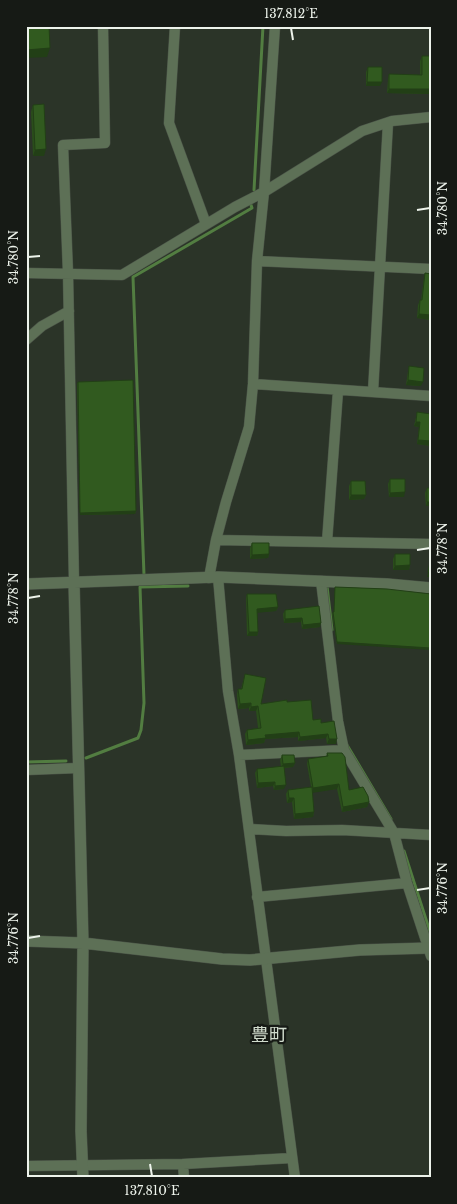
<svg xmlns="http://www.w3.org/2000/svg" width="457" height="1204" viewBox="0 0 457 1204" font-family="'Libre Baskerville','Noto Sans JP',serif">
	<rect width="100%" height="100%" fill="#2b3428"/>
	<g fill="none" stroke-linecap="round" stroke-linejoin="round">
		<path stroke="#527d41" stroke-width="3" d="M254,190L263,26
			M144,575L133,277L252,208L251,205
			M327,586L332,630
			M347,745L391,819
			M86,758L138,738L141,730L144,703L140,587L188,586
			M26,762L66,761
			M404,851L431,935"/>
		<defs>
			<path id="minor" d="M175,26L169,123L206,224
				M257,261L431,269
				M26,273L122,275L235,207L264,192L362,131L392,121L431,117
				M26,340L42,326L69,311
				M253,384L431,396
				M373,392L388,123
				M216,540L431,544
				M327,542L338,391
				M218,577L228,691L239,755L295,1178
				M209,578L216,540L226,502L249,427L253,384L257,261L264,192L275,26
				M321,581L338,721L344,750L394,833L407,883L431,956
				M74,582L68,273L63,145L105,143L103,26
				M239,755L344,750
				M26,770L78,768
				M249,829L286,831L342,830L431,835
				M257,897L407,883
				M26,1166L183,1164
				M184,1178L183,1164L292,1158"/>
			<path id="tertiary" d="M74,582L83,943L81,1131L83,1178
				M26,584L218,577L387,584L431,588
				M26,941L83,943L222,959L250,960L360,950L429,948"/>
		</defs>
		<use href="#minor" stroke="#4a5347" stroke-width="11"/>
		<use href="#tertiary" stroke="#4a5347" stroke-width="12"/>
		<use href="#minor" stroke="#5d7056" stroke-width="10"/>
		<use href="#tertiary" stroke="#5d7056" stroke-width="11"/>
	</g>
	<path fill="#2a4d1b" d="M422,56L430,94L387,93L388,79L389,74L420,75V61Z
		M368,67L380,86H366V72Z
		M33,105L44,156H33L31,112Z
		M425,273L431,274V320L417,318L418,305L420,300H421L424,278Z
		M409,366L421,386L406,385L408,371Z
		M78,382L136,511L135,514L80,515L77,384Z
		M417,412L431,427V446L417,444L419,427L414,426L416,417Z
		M390,479L404,497H389L388,484Z
		M351,481L366,495L364,499L349,500V486Z
		M427,488H431V506H426L425,493Z
		M252,543L269,554L268,558L250,559V548Z
		M395,554L410,565L409,570H393V559Z
		M335,587L387,589L337,644L332,614L333,612H334L335,589Z
		M247,594L278,607L276,611L257,612L258,632L257,636H247L246,598Z
		M285,610L320,627L302,629L301,622L284,623L283,614Z
		M245,674L261,704L287,702L313,720L321,723L336,744H327L326,738L298,741V737L265,739L264,743L246,745L245,734L247,730L258,728L256,711H249V708L238,709L237,694L238,689H241Z
		M327,753L349,790L369,802L367,807L342,812L337,789L312,792L314,812L313,817L294,819L292,802L287,803L286,794L288,790L311,787L307,764L308,759L326,757Z
		M282,755L295,763L293,767L284,768V789L274,790L273,786L257,788L255,773L257,769L281,767L280,760Z"/>
	<path fill="#223f16" d="M50,48L47,57L26,58V50Z
		M367,82H382L380,86H366Z
		M389,89H431L430,94L387,93Z
		M46,149L44,156H33L35,150Z
		M419,314L431,315V320L417,318Z
		M408,380L423,382L421,386L406,385Z
		M416,422H420L419,427L414,426Z
		M418,440L431,441V446L417,444Z
		M405,492L404,497H389L390,493Z
		M351,495H366L364,499L349,500Z
		M427,502H431V506H426Z
		M136,511L135,514L80,515V513Z
		M269,554L268,558L250,559L252,555Z
		M410,565L409,570H393L395,566Z
		M428,572H431V577H427Z
		M278,607L276,611L256,613L257,609Z
		M302,618L301,622L284,623L285,619Z
		M321,623L320,627L302,629L303,625Z
		M249,632H258L257,636H247Z
		M337,642L431,648V650L337,644Z
		M251,703L249,708L238,709L240,704Z
		M258,706L256,711H249L251,707Z
		M299,732L298,737L265,739L264,743L246,745L248,740L265,735Z
		M328,734L326,738L298,741L300,737Z
		M329,739H337L336,744H327Z
		M295,763L293,767L281,768L283,764Z
		M275,782L273,786L257,788L258,783Z
		M339,784L337,789L312,793L313,788Z
		M286,785L284,789L274,790L275,786Z
		M289,798H294L292,802L287,803Z
		M369,802L367,807L342,812L343,807Z
		M314,812L313,817L294,819L295,814Z"/>
	<path fill="#315a1f" stroke="#223f16" d="M26,26H49L50,48L26,50Z
		M422,56H430L431,89H389V74L422,75Z
		M368,67H382V82H367Z
		M44,104L46,149L35,150L33,105Z
		M425,273L431,274V315L419,314L420,300H422Z
		M409,366L424,368L423,382L408,380Z
		M133,380L136,511L80,513L78,382Z
		M417,412L431,414L430,427H431V441L418,440L420,422H416Z
		M390,479H405V492L390,493Z
		M351,481H365L366,495H351Z
		M427,488H431V502H427Z
		M252,543H269V554L252,555Z
		M395,554H410V565L395,566Z
		M430,562L431,563V572H428Z
		M335,587L387,589L431,594V648L337,642L333,612H334Z
		M247,594H276L278,607L257,609L258,632H249Z
		M319,606L321,623L303,625L302,618L285,619V610Z
		M245,674L266,678L261,704L287,700V702L311,700L313,720L321,719V723L334,721L337,739H329L328,734L300,737L299,732L265,735L266,738L248,740L247,730L261,728L258,706L251,707V703L240,704L238,689H242Z
		M327,753H342L345,757L349,790L363,787L368,796L369,802L343,807L339,784L313,788L308,759L328,756Z
		M282,755H294L295,763L283,764Z
		M284,766L286,785L275,786V782L258,783L257,769Z
		M312,787L314,812L295,814L294,798H289L288,790Z"/>
	<path fill="none" stroke="#edf3eb" stroke-width="2" d="M291,28L293,40M417,210L430,208M28,257L40,256M417,550L430,548M28,598L40,596M417,890L430,888M28,938L40,936M150,1164L152,1176"/>
	<g text-anchor="middle" dominant-baseline="central" stroke-width="4.5" stroke-linejoin="round" paint-order="stroke">
		<g font-size="18" fill="#d1dccd" stroke="#161a15">
			<text x="269" y="1035">豊町</text>
		</g>
	</g>
	<rect width="457" height="1204" fill="none" stroke="#161a15" stroke-width="55"/>
	<rect x="28" y="28" width="402" height="1148" fill="none" stroke="#edf3eb" stroke-width="2"/>
	<g font-size="12" text-anchor="middle" fill="#edf3eb">
		<text x="291" y="18">137.812°E</text>
		<text transform="translate(443 208) rotate(-90)" y="4">34.780°N</text>
		<text transform="translate(14 257) rotate(-90)" y="4">34.780°N</text>
		<text transform="translate(443 548) rotate(-90)" y="4">34.778°N</text>
		<text transform="translate(14 598) rotate(-90)" y="4">34.778°N</text>
		<text transform="translate(443 888) rotate(-90)" y="4">34.776°N</text>
		<text transform="translate(14 938) rotate(-90)" y="4">34.776°N</text>
		<text x="152" y="1195">137.810°E</text>
	</g>
</svg>
